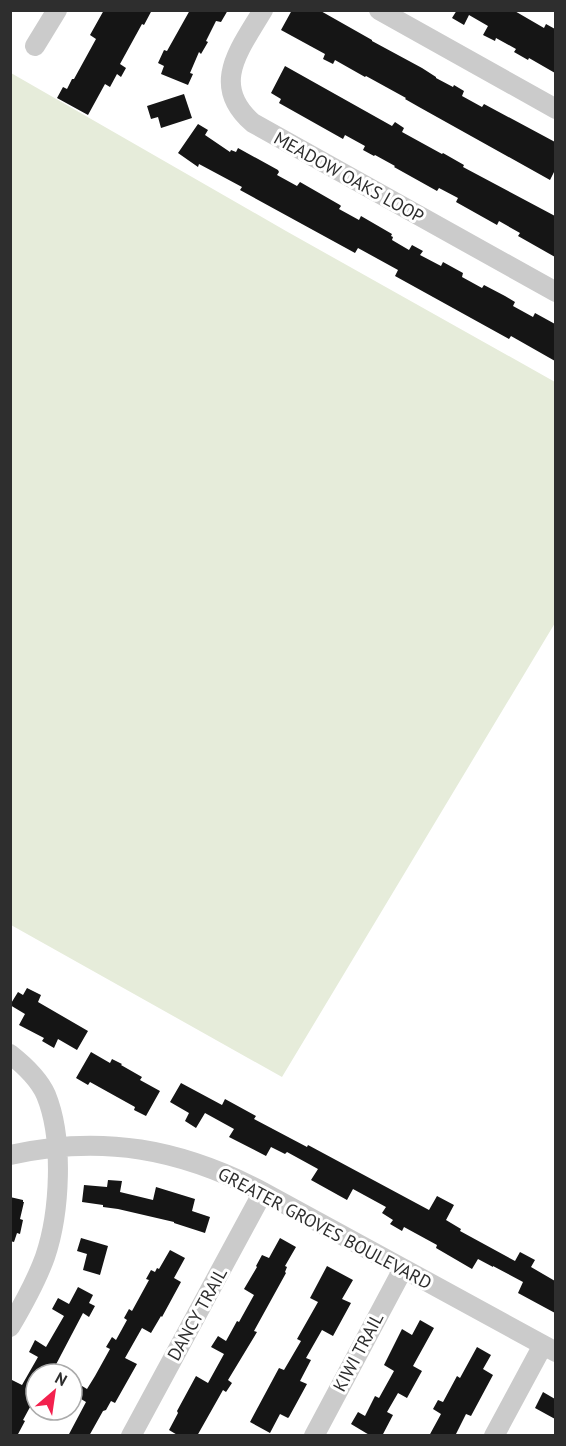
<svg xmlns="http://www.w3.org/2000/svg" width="566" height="1446" viewBox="0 0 566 1446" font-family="'PT Sans',sans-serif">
	<rect width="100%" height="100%" fill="#fff"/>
	<path fill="#e6ecda" d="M11,73L286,231L555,382V623L282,1077L11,925Z"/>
	<path fill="#151515" d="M104,10H152L144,25L142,24L120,64L126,68L121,77L117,74L110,87L105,84L88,115L57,98L63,87L67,89L72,79H74L96,39L90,35Z
		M190,10H228L221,22L216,21L206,41L208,42L201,54L199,52L190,73L193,74L188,85L161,74L164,66L158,63L164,50L167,51Z
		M292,10H319L372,40V41L422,68L436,77V78L453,87L454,85L464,91L462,96L482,107L484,104L555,142V170L550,180L419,107L405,99L406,98L366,76L365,77L335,60L333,64L323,59L325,54L281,30Z
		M457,10H513L544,28L546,24L555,29V73L529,58L528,60L514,52L516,49L496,38L495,41L483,35L488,26L469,15L464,25L452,18Z
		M285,66L392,126L395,122L404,128L402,132L442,154L443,153L464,165L463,167L555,216V257L518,236L520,233L499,221L497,225L456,202L458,198L439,188L437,191L394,167L395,166L375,155L374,156L363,150L365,146L345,135L343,139L279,103L281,99L271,93Z
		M184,94L192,118L161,128L158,117L151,119L147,106Z
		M198,124L208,130L205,135L230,152L231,150L236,152L238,148L278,170L279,172L277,175L297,186L300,182L340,205L341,206L339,209L359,220L361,216L392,234L391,236L393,237L392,240L409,250L412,245L423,251L420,255L441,266L443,262L463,273L462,277L482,288L484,285L505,296L515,302L513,306L533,317L535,313L555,324V361L511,336L509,339L395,276L398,270L358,248L355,253L240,190L242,187L199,164L198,167L178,153Z
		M27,988L41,995L38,1002L88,1031L77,1050L58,1039L54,1048L42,1041L44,1038L19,1025L25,1014L10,1005L18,992L23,995Z
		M91,1052L110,1063L112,1059L122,1064L121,1065L142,1077L140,1080L160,1091L146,1116L134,1110L135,1107L90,1082L88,1085L76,1078Z
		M181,1083L222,1105L225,1099L256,1116L254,1119L307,1147L308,1145L429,1210L437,1196L454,1205L446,1220L461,1229L460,1231L515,1261L520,1252L535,1260L531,1267L555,1281V1313L518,1293L523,1282L493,1266V1267L478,1259L472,1269L436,1248L437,1245L404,1227L402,1231L390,1224L393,1220L382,1213L386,1207L353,1189L347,1200L311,1180L318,1169L287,1152L285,1154L271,1147L266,1156L229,1137L234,1129L205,1113L196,1128L185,1121L189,1113L170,1102Z
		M108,1180L122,1181L120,1192L153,1200L156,1187L195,1199L192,1211L210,1217L205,1233L174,1223V1222L118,1209L103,1207V1205L82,1202L84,1185L107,1187Z
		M10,1197L23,1200V1202H24L20,1219L23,1220L20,1234L17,1233L14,1242L10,1241Z
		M81,1238L108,1246L100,1275L83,1270L87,1254L77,1251Z
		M280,1238L296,1247L285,1266L287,1267L285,1272L286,1273L254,1331L257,1332L228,1380L232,1383L226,1392L223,1390L197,1436H179L169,1430L178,1413L177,1411L196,1376L208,1383L224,1354L211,1347L218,1336L226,1341L237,1321L239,1322L254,1295L244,1289L257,1267L256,1266L262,1255L269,1258Z
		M170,1250L185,1258L174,1278L181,1282L162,1317L161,1316L151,1333L142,1328L125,1358L137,1364L115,1403L111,1401L106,1410L103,1411L89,1436H68L86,1402L76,1396L82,1386L87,1389L95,1376L110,1349L106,1347L112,1337L116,1340L127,1320L124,1318L129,1309L132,1311L149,1280L146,1279L151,1270L155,1272L157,1268L159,1269Z
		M327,1266L353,1280L342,1299L351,1303L333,1336L322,1330L306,1358L311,1360L300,1381L307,1384L289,1417L288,1418L280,1414L270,1433L250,1422L279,1368L284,1370L301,1341L297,1339L318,1302L310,1298Z
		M78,1287L93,1295L89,1303L95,1306L89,1317L83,1313L51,1374H36V1396L23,1420L25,1421L17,1436H10V1379L22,1385L38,1357L29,1352L35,1340L46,1347L64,1316L52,1309L58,1298L69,1304Z
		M420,1320L434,1328L413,1366L422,1371L407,1398L398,1393L387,1412L393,1415L382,1436H371L351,1424L358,1412L365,1416L375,1396L379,1398L394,1371L384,1365L402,1329L412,1335Z
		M477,1347L491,1355L483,1369L493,1375L471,1416L466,1414L455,1436H429L441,1414L433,1409L438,1400L443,1402L457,1376L460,1378Z
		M543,1392L555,1399V1419L535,1408Z"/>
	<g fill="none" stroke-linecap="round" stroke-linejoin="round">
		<path stroke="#cbcbcb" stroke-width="20" d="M263,10C240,49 209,85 253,123L556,292
			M379,10L556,109
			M35,46L57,10
			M10,1054C24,1065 39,1079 46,1095C64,1139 60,1213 45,1257C36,1282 23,1305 10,1327
			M10,1155C102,1134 181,1149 263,1192L556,1352
			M131,1436L263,1192
			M314,1436L403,1269
			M494,1436L543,1345"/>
	</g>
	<g text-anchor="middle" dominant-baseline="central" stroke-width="6" stroke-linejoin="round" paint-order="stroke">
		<g font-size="18" fill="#2e2e2e" stroke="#fff">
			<text transform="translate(349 177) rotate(29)">MEADOW OAKS LOOP</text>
			<text transform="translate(325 1228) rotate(28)">GREATER GROVES BOULEVARD</text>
			<text transform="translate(197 1314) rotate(-61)">DANCY TRAIL</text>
			<text transform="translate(358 1352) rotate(-62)">KIWI TRAIL</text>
		</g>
	</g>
	<rect width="566" height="1446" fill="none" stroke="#2e2e2e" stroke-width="24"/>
	<g transform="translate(54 1392) rotate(29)"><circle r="28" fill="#ffffff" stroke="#ababab" stroke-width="1.5"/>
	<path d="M0-4.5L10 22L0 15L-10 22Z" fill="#f3214e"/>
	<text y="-9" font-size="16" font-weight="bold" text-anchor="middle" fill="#2e2e2e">N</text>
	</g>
</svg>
